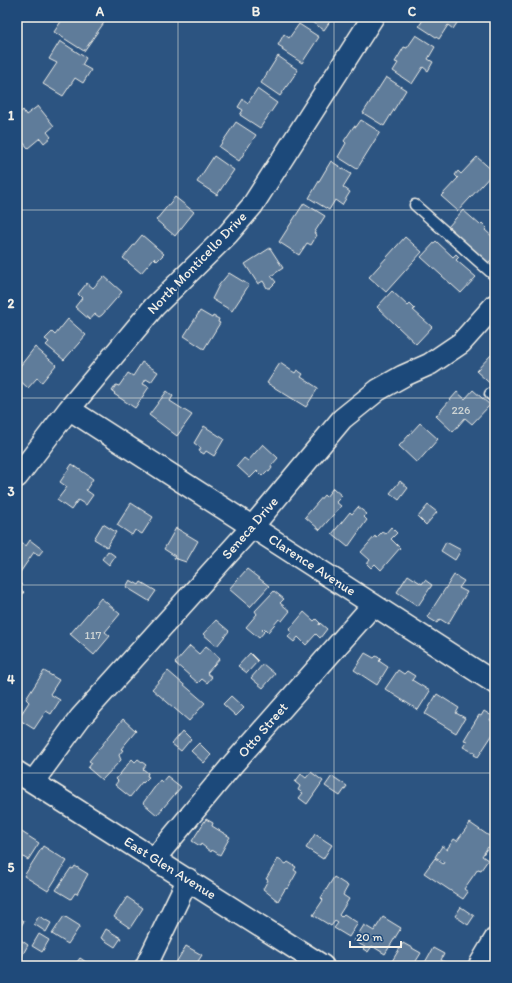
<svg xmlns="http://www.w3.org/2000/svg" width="512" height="983" viewBox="0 0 512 983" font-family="Itim,sans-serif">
	<rect width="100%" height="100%" fill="#2c5481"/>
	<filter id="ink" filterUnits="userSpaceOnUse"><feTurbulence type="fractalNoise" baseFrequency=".025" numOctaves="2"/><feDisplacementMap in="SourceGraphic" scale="8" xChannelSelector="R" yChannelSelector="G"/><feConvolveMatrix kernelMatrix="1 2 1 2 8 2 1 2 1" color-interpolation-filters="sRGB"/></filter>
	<g filter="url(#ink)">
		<path fill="#5e7b9a" stroke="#f4f1e8" d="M64,17H73L81,22L84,17H108L84,51L54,32Z
			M304,17H333L324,30Z
			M425,17H455L459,20L453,29L448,25L439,39L419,26Z
			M299,24L319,37L302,63L282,50L283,48L278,45L284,34L289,38Z
			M416,35L435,47L428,59L433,62L428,71L423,67L412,84L393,71L398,63L395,62L404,47L407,48Z
			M60,41L86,58L82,65L91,70L83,83L75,78L63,96L43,84L57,63L49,59Z
			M278,56L298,70L280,96L261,83Z
			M386,77L406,90L384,126L363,113Z
			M257,89L277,103L260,128L240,115L243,110L238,107L243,99L248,103Z
			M38,106L54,126L47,132L51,137L44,143L40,138L28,148L17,135V115L23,110L26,115Z
			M361,120L380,132L357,169L338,157L346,143L344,141L354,126L356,127Z
			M236,122L256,135L239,161L219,147Z
			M214,156L234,170L217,195L197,182Z
			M477,157L494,172L458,211L441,196L458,178L455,175L458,171L461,174Z
			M331,161L351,174L343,187L350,192L342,205L335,200L329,210L309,198Z
			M175,197L194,212L175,236L156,220Z
			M304,203L325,216L314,233L317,235L311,245L307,243L299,255L279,242Z
			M463,210L480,225L482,223L487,228L485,230L495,239V256L488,263L448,227Z
			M142,235L164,254L157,261L154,258L141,273L123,258Z
			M405,237L422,252L386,292L369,277Z
			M436,241L453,257L456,254L459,257L456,260L476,277L461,293L421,257Z
			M270,248L283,268L271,276L276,282L270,288H267L263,281L258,284L245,264Z
			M229,273L249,285L232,311L212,299L219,285Z
			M104,276L122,292L102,315L99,317L95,314L90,320L75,307L82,298L78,294L87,283L93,288Z
			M392,291L408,306L410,304L415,309L413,310L432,327L416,344L377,307Z
			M200,311L212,318L213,316L219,319L218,322L220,323L204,349L184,336Z
			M68,319L86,335L64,360L46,345L49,342L45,339L52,332L55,335Z
			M35,347L56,365L42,382L37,378L28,388L17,378V370Z
			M491,355L495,358V388L476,371Z
			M142,362L158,372L151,382L146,379L143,384L149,387L135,408L114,394L115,393L112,391L116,385L119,386L128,373L133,376Z
			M280,363L295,373L297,370L303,374L301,377L318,388L306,407L267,383Z
			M473,390L490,405L472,424L465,418L453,432L436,416L457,392L465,399Z
			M167,391L173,396L170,401L192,415L177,436L149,415Z
			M420,423L438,439L417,463L399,446Z
			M204,426L224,439L214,456L206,451L204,454L199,451L201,448L194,443Z
			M263,444L278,458L271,466L272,468L269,472L267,471L262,476L257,471L250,478L237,466L244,458L248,461Z
			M72,464L93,479L86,490L93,495L86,505L78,500L71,510L57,500L67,487L60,482Z
			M400,481L408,488L399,500L390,493Z
			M333,488L342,496L336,502L341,506L320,530L305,517L324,495L326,497Z
			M131,503L153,517L142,534L135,530L132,535L117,525Z
			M428,505L437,512L426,525L418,517Z
			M358,507L367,514L364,517L367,520L348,547L332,534L350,512L352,514Z
			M103,524L116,532L107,547L94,539Z
			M391,527L397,533L391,539L400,548L381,570L375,564L371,568L367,564L370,560L361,552L375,536L376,538L382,532L385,534Z
			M176,528L198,541L186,562L174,558L175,556L164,549Z
			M30,540L43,550L39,555L34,552L19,574L17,573V541L26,546Z
			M446,542L461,550L455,560L441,551Z
			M108,551L115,556L109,565L102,559Z
			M247,569L269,586L250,607L229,589Z
			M408,575L422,584L425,580L432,585L418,606L397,592Z
			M454,575L464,581L459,588L467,592L448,624L440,619L437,623L427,617Z
			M130,580L139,585L141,582L156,591L149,601L126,587Z
			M17,582L22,585L19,589L24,592L17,601Z
			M274,591L284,599L280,603L290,611L282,621L279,619L268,632L264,628L262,630L264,632L259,638L246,627L257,614L255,611Z
			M101,598L120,614L105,632L110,636L94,655L70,634Z
			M304,612L314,621L316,619L320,623L319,625L320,623L327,629L320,638L316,634L306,645L298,637L294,642L288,637L292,632L289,630Z
			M216,620L229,631L217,646L203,634Z
			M495,626V637L490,633Z
			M190,646L199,654L206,646L220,658L207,673L212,677L207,683L202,679L198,683L175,663Z
			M250,653L258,661L247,673L238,666Z
			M365,653L374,658L376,656L381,659L379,661L388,667L377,685L354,670Z
			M263,664L275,674L263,688L251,678Z
			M398,670L404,674L407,671L415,676L412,680L430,691L418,710L385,689Z
			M44,671L59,680L50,694L60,700L51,714L46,711L34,729L18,719L29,702L26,699Z
			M168,671L205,703L189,721L152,689Z
			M437,694L459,708L456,713L465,718L456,733L425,714Z
			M231,696L244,708L236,716L223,704Z
			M484,711L492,716L490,720L495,723V731L478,757L474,755L475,753L463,747L467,741L464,740L479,715L481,716Z
			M123,719L136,731L121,749L123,750L119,755L121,760L102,780L88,768L92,763L89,761Z
			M183,731L191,739L181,751L172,744Z
			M199,743L211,755L204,763L191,751Z
			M132,759L135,762L138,759L146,765L143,769L148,773L147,776L149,777L143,783L142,782L130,797L115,785L118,781L116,779Z
			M311,772L323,781L307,804L299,798L303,793L298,790L300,786L295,782L301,774L306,778Z
			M167,776L181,787L157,815L143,803L160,780L162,782Z
			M332,776L347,786L340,796L325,786Z
			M206,819L213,823L212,826L230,837L220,855L212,850L211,852L201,844L200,846L192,841Z
			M470,823L495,840V850L488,847L482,856L488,860L481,870L478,869L464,889L468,892L463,899L424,873L435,858L443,864L444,862L435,857L442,846L448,850L447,849L454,839L457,841Z
			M17,829L39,843L28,860L17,853Z
			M315,834L332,845L323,859L306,848Z
			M43,846L67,861L48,891L24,876Z
			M278,859L286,864L288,862L296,867L294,870L297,872L288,888L285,889L278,901L263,889L268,880L266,879Z
			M75,866L88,874L77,894L75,893L71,899L56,890L71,868L73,869Z
			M334,877L348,886L343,895L349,899L339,915L341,917L344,914L358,923L349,937L334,928L338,923L335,921L331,926L313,915L323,900L321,898Z
			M127,897L143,908L130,928L114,917Z
			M461,907L474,916L468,925L455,916Z
			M17,916L24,921L17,933Z
			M39,916L51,923L46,932L34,924Z
			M64,916L80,926L68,944L52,934Z
			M383,917L401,928L385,954L372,946L368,952L363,949L365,947L354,941L364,925L374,931Z
			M106,929L121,938L115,947L101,938Z
			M39,934L49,940L42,952L32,946Z
			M18,938L28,945L17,965V939Z
			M403,943L421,953L413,966H389Z
			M186,946L202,955L195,966H174Z
			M433,948L444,954L441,960L450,965V966H423Z
			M80,958L92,966H74Z"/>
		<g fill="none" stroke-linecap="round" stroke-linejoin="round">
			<defs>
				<path id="service" d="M415,205L495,276
					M490,394L495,398"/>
				<path id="minor" d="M69,409L495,683
					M17,477L69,409L154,307L228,234L252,206L373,17
					M17,772L323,966
					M33,782L80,718L253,526L342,419L378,390L403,376L430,364L461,343L495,305
					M155,858L233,764L373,605
					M146,966L188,879
					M479,966L495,939"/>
			</defs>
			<use href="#service" stroke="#f4f1e8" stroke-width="13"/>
			<use href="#minor" stroke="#f4f1e8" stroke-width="24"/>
			<use href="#service" stroke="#1f4a7a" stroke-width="10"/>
			<use href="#minor" stroke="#1f4a7a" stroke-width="21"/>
		</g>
	</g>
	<path fill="none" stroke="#f4f1e8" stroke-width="1" stroke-opacity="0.55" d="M178,17V966M334,17V966M17,210H495M17,398H495M17,585H495M17,773H495"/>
	<g text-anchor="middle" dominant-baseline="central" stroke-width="3" stroke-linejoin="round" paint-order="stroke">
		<g font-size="12" fill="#ced4d4">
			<text x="461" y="410">226</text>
			<text x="93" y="635">117</text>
		</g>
		<g font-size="14" fill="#f4f1e8" stroke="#1f4a7a">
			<text transform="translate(197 263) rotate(-46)">North Monticello Drive</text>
			<text transform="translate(250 528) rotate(-49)">Seneca Drive</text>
			<text transform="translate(312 565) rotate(33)">Clarence Avenue</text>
			<text transform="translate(263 730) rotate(-49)">Otto Street</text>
			<text transform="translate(170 868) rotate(32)">East Glen Avenue</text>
		</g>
	</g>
	<rect width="512" height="983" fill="none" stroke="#1f4a7a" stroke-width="44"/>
	<path d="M350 941v6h51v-6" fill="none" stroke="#f4f1e8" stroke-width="2"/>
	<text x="356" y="941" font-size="12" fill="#f4f1e8" stroke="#1f4a7a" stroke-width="3" paint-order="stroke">20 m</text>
	<rect x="22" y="22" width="468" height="939" fill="none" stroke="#f4f1e8" stroke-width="1.5"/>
	<g font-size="13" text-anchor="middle" font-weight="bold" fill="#f4f1e8">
		<text x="100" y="16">A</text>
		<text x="256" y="16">B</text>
		<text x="412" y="16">C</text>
		<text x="11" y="120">1</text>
		<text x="11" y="308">2</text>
		<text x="11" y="496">3</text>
		<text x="11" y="684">4</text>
		<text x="11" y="872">5</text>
	</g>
</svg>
